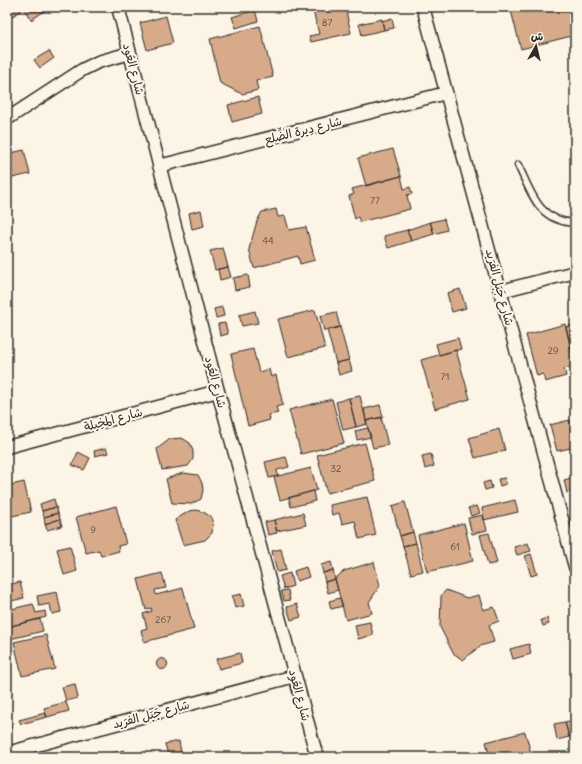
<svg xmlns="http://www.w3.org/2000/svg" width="582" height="764" viewBox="0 0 582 764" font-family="Delius,'Playpen Sans Arabic',sans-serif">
	<rect width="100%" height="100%" fill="#fcf5e5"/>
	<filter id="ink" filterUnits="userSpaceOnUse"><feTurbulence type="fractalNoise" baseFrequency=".025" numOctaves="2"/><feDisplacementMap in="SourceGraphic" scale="8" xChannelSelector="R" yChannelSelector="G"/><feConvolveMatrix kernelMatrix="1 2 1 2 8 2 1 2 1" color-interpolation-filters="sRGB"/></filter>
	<g filter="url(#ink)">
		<path fill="#d7ab89" stroke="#2b2b2b" d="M7,7H20L22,10L8,19Z
			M27,7H44L46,10L31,20L24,9Z
			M312,7H345L351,33L311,42L309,36L319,34Z
			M510,7H575V35L521,49Z
			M255,10L258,21L236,28L232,17Z
			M166,16L173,43L147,50L140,23Z
			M392,18L394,28L384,30L382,21Z
			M382,19L384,30L362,35L359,24Z
			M260,26L273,77L256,81L258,90L242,94L220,83L210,39Z
			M49,51L54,58L40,68L34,60Z
			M258,97L262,114L232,122L228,105Z
			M393,149L401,176L366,186L358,158Z
			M24,150L30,174L12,178L7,154Z
			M401,176L404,189L410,187L412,194L407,195L410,209L360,222L358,217L355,219L349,196L354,194L352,189Z
			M276,209L278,217L285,216L289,230L306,227L315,260L300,264L298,256L254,268L249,249L257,221L262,212Z
			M201,210L204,226L192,229L189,213Z
			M444,219L447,230L434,234L430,222Z
			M430,222L434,234L411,241L407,230Z
			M407,230L411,241L388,248L384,236Z
			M223,248L228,267L215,270L210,251Z
			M228,267L231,277L220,280L218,269Z
			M248,275L250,287L235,290L233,278Z
			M460,289L466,308L452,312L447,293Z
			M222,307L224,316L216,318L214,309Z
			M315,310L325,348L288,357L278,319Z
			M255,311L258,323L242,326L239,315Z
			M336,312L340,327L324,331L320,316Z
			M225,323L228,334L220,336L218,324Z
			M565,324L575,366L564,369L566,376L545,382L543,374L537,376L526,335Z
			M575,324V352L573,353L566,327Z
			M340,327L349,360L336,363L327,330Z
			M458,338L461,349L439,355L436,344Z
			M253,349L259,372L269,369L271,377L276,375L283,405L276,407L278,413L269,415L270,420L248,426L231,354Z
			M456,350L470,399L435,409L421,360Z
			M349,360L352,371L339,375L336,363Z
			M360,396L367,424L356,427L349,398Z
			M349,398L356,427L343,430L336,402Z
			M332,399L344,443L301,454L289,410Z
			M380,405L383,417L366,421L364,409Z
			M381,417L388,445L373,448L366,421Z
			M570,420L575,447L557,451L550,425Z
			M368,428L371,437L357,440L355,431Z
			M499,429L505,450L475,458L469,438Z
			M182,438L190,443L193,451V459L188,466L162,470L157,449L170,439Z
			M365,443L375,481L327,493L317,455Z
			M106,448L108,453L95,456L94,451Z
			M78,452L90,458L84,470L72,465Z
			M431,454L434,466L425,469L422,456Z
			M286,457L289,467L277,470L278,476L269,478L265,462Z
			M311,468L317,490L280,500L274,477Z
			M183,473L198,475L202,483L203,490L201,499L191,504L172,503L166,479Z
			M575,477V490L567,493L564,480Z
			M505,478L506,484L500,486L498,479Z
			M490,481L492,488L485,490L483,483Z
			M24,482L31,512L12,516L7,495V486Z
			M313,491L315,501L291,507L289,498Z
			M367,497L376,535L359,539L355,521L342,524L339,513L332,515L330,505Z
			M54,499L56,507L42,511L40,504Z
			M515,500L518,512L484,520L482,508Z
			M405,502L413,532L400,536L392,506Z
			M116,506L126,544L118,546L119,551L101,556L99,550L86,553L76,517Z
			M477,506L480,513L471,516L468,508Z
			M56,507L58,513L44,517L42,511Z
			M197,510L205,513L211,517L213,524L212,533L205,540L183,545L175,520L189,511Z
			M58,513L60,519L45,524L44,517Z
			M303,513L306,525L277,531L274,520Z
			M483,515L487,530L472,534L468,518Z
			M60,519L62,526L47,530L45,524Z
			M574,519L575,540L571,541L566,520Z
			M274,520L277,533L268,535L265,522Z
			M464,523L473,561L427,572L418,535Z
			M413,532L416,543L403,546L400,536Z
			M489,533L497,563L488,565L480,535Z
			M416,543L423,571L411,574L403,546Z
			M528,543L531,551L517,555L514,547Z
			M70,546L77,571L64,575L57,549Z
			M281,549L286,570L277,572L272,551Z
			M531,554L537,574L531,576L525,556Z
			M331,562L333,570L323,573L321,565Z
			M374,562L380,586L369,602L372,613L346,620L335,579L344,571Z
			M306,567L309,577L297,581L294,571Z
			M333,570L335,579L325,582L323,573Z
			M162,573L166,588L155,590L156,595L183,588L194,629L144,642L141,630L147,628L143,614L152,611L151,608L146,610L138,579Z
			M290,573L293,586L284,589L280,576Z
			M335,579L338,590L328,593L325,582Z
			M20,582L24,598L7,602V585Z
			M288,590L290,600L284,601L281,591Z
			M446,590L467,598L479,595L483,610L494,607L499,621L489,625L494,642L480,646L463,660L453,653L440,627L441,596Z
			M57,592L61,612L52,614L50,604L39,606L37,596Z
			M241,594L244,606L235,608L232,596Z
			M340,598L343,606L331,609L329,601Z
			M33,604L36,613L45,611L46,617L7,627V610Z
			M297,604L301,617L291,620L287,607Z
			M547,618L549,624L543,626L541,620Z
			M40,619L43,631L10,639L7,627Z
			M370,622L373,635L358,639L355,625Z
			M46,635L55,669L22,676L14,642Z
			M529,644L531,654L513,659L510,649Z
			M240,653L242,663L219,669L216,659Z
			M156.5 664a5.5 5.5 0 1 1 11 0a5.5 5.5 0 1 1-11 0Z
			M75,684L78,698L66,701L62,687Z
			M66,702L69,711L47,717L44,708Z
			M45,713L47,717L21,724L19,720Z
			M7,715L12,728L7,729Z
			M573,720L575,736L569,737L565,722Z
			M565,722L569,737L557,740L554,724Z
			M525,732L531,753L524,755L525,757H490L486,742Z
			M179,741L181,752L168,755L165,744Z
			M124,750L126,757H109V754Z
			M181,752L182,757H168V755Z"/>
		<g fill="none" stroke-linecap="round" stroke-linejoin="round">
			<defs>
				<path id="lane" d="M518,165C532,194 538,221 575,223"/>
				<path id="street" d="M118,7L218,391L317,757
					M423,7L575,567
					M7,119L82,70L98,62L130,53
					M159,166L446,93
					M501,291L575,272
					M7,447L218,391
					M7,753L295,676"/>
			</defs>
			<use href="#lane" stroke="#2b2b2b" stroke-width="9"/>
			<use href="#street" stroke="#2b2b2b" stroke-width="15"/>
			<use href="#lane" stroke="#fcf5e5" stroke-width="6"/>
			<use href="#street" stroke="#fcf5e5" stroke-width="12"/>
		</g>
	</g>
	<g text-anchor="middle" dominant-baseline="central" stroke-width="4" stroke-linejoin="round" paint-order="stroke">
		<g font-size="10" fill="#564b42">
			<text x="327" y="22">87</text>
			<text x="375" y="200">77</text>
			<text x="268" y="240">44</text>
			<text x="553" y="350">29</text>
			<text x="445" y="376">71</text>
			<text x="336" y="468">32</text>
			<text x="93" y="529">9</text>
			<text x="455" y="546">61</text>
			<text x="163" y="619">267</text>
		</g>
		<g font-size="12" fill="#2b2b2b" stroke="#fcf5e5">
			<text transform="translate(134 69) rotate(75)">شارع العُود</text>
			<text transform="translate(303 130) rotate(-14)">شارع دِيرة الضِّلع</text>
			<text transform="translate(500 287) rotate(75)">شارع جَبَل الفرَيد</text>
			<text transform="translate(216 382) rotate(75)">شارع العُود</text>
			<text transform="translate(113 419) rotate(-15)">شارع المخِيلة</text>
			<text transform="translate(300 695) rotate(75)">شارع العُود</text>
			<text transform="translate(151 714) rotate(-15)">شارع جَبَل الفرَيد</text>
		</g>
	</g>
	<rect width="582" height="764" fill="none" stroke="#fcf5e5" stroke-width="24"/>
	<rect x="12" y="12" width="558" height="740" fill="none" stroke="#2b2b2b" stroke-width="1.5" filter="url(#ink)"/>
	<g transform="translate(536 46) rotate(8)" stroke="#fcf5e5" stroke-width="3" paint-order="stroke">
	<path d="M0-3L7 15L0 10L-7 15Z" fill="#2b2b2b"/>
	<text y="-6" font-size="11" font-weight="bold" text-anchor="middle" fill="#2b2b2b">ش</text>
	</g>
</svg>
